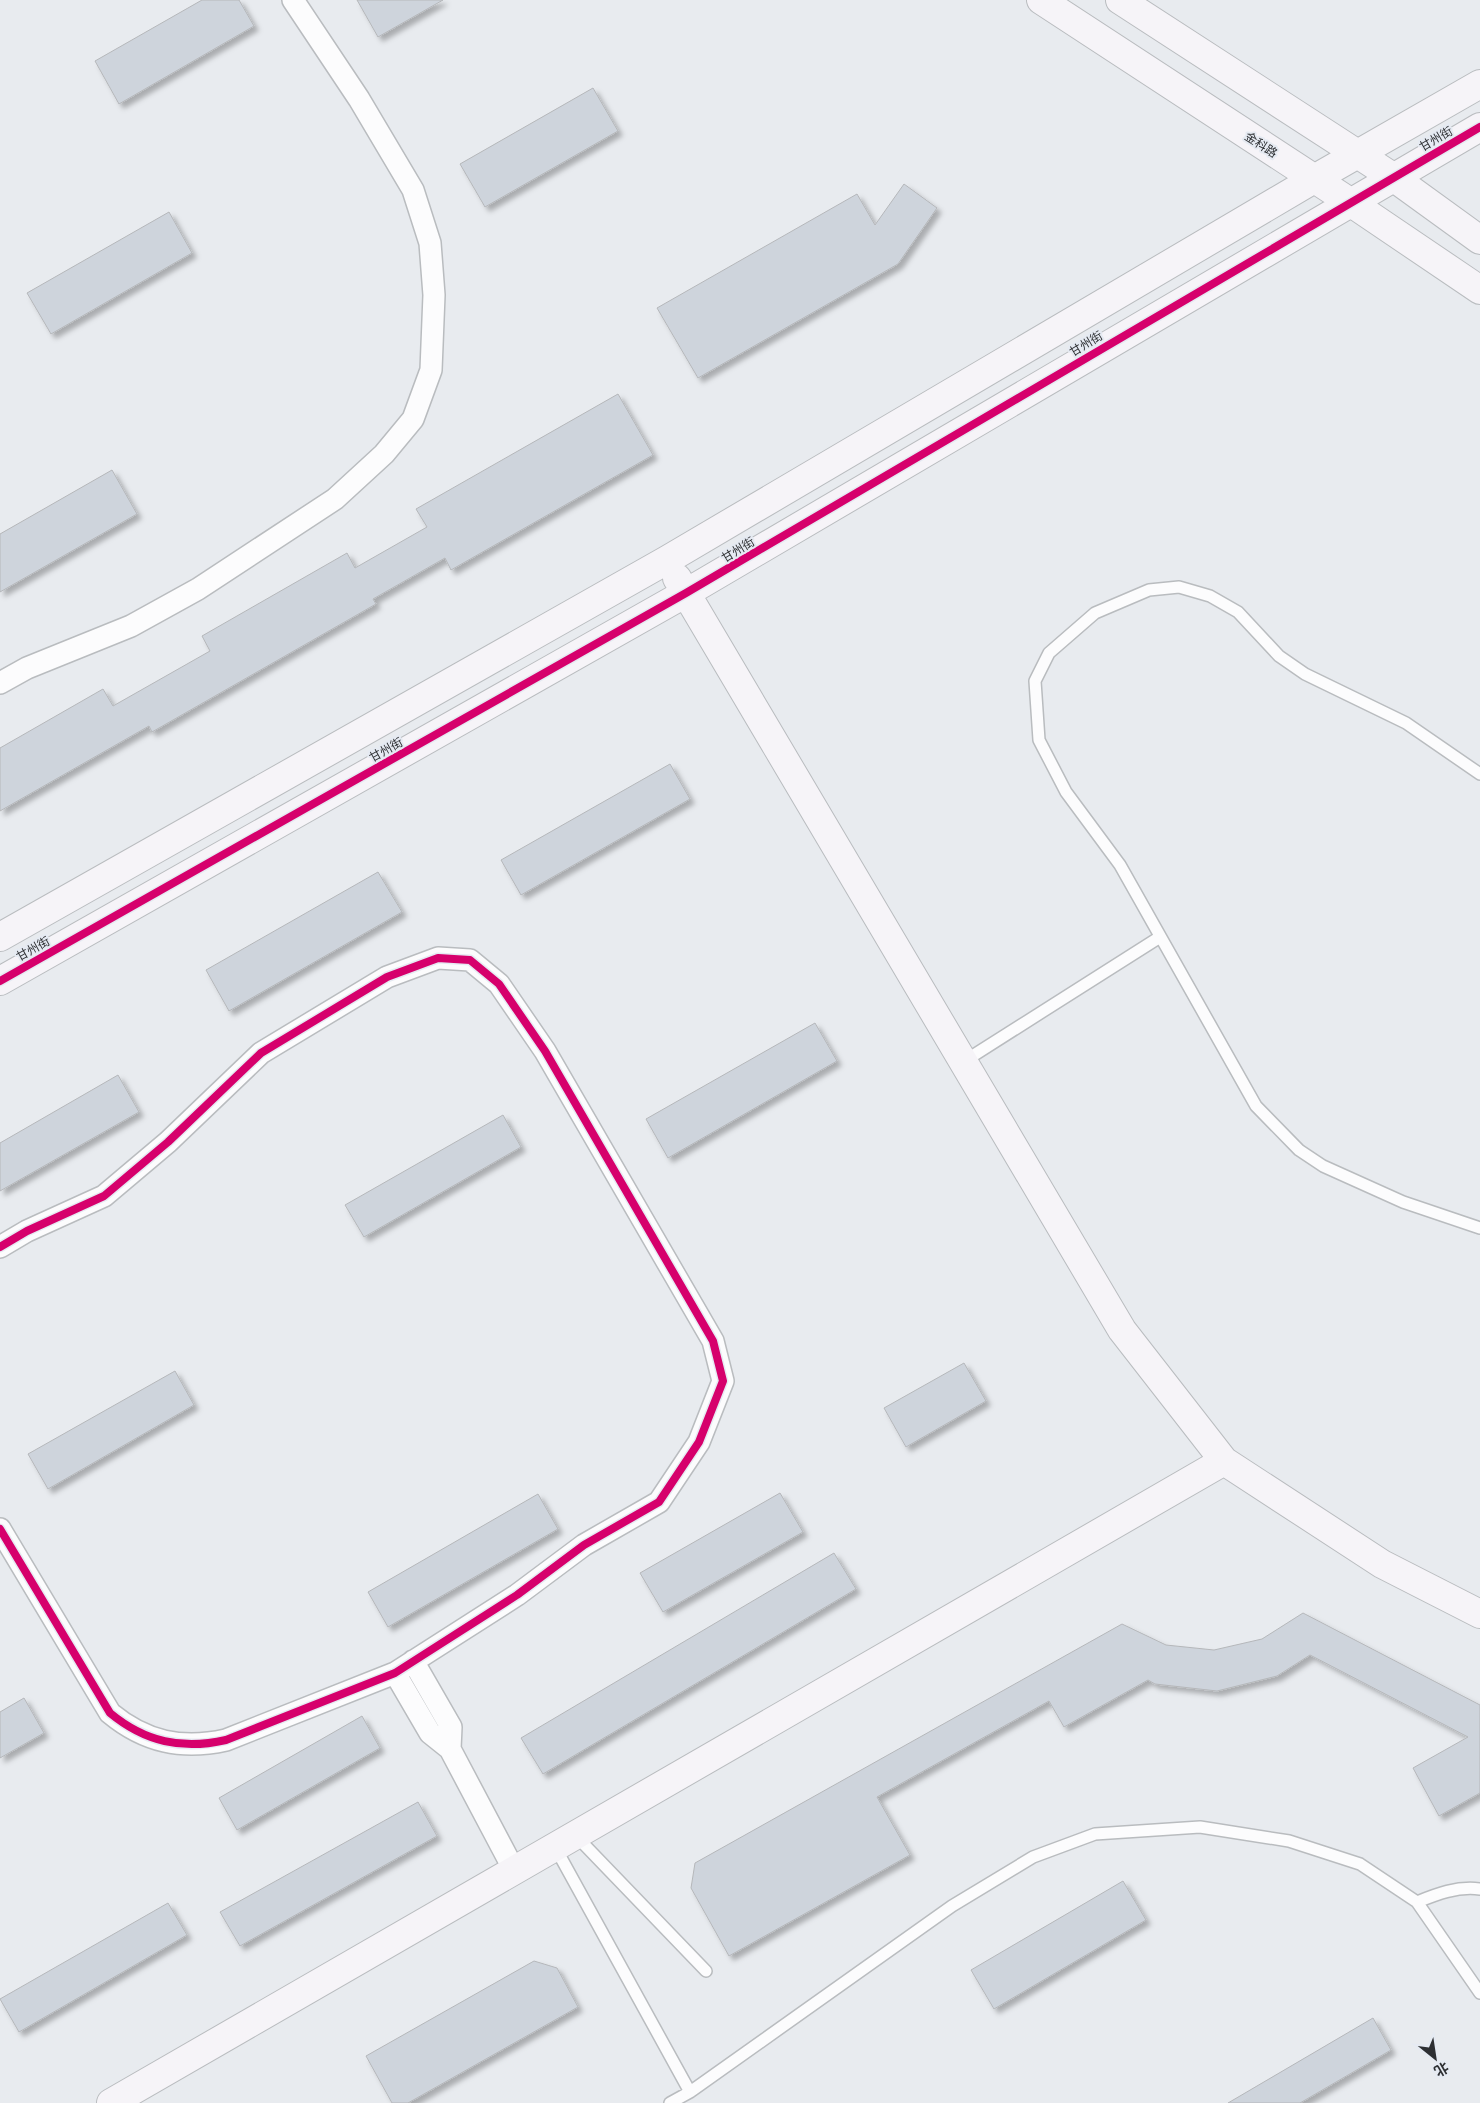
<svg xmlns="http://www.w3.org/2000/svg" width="1480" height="2103" viewBox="0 0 1480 2103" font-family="'Roboto Serif','Noto Sans SC',serif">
	<defs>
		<filter id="shadow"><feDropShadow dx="4.5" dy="4.5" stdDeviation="2.5" flood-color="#0004"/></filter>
	</defs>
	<rect width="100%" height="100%" fill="#e8ebef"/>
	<path fill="#ced4dc" stroke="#b5b7ba" filter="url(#shadow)" d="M202,0H239L254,26L119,104L95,61Z
		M357,0H443L378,37Z
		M593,88L618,131L485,207L460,164Z
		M904,184L937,208L898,264L698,378L657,308L857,194L875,225Z
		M169,212L192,253L51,334L27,293Z
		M618,394L653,455L451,570L445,558L373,599L376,604L152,732L149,726L0,811V748L103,689L113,706L210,651L202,636L347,553L355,568L427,527L416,509Z
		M112,470L137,514L0,592V534Z
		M670,764L690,799L521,895L501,860Z
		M378,872L402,912L229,1011L206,970Z
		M815,1023L837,1061L668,1158L646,1119Z
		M118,1075L139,1112L0,1191V1143Z
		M503,1115L521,1147L364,1237L345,1205Z
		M964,1363L986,1401L906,1447L884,1408Z
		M175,1371L194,1405L48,1489L28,1454Z
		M780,1493L803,1532L663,1612L640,1573Z
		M538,1494L558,1529L388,1627L368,1592Z
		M834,1553L856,1589L543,1774L521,1738Z
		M1303,1613L1480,1705V1793L1439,1816L1413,1768L1468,1737L1310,1655L1277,1676L1217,1691L1155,1684L1148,1680L1064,1727L1049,1701L877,1797L910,1855L729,1956L691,1888L695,1863L1122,1624L1166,1645L1214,1650L1262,1639Z
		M24,1698L44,1733L0,1758V1712Z
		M362,1716L380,1748L237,1830L219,1798Z
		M418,1802L437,1836L240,1946L220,1912Z
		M1123,1881L1146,1920L994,2009L971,1970Z
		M168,1903L187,1935L19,2032L0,1999Z
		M534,1961L557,1968L578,2007L408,2103H392L366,2056Z
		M1373,2018L1391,2050L1300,2103H1228Z"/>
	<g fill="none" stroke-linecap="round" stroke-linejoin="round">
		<defs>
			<path id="lane" d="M1480,774L1406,723L1305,674L1279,656L1238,612L1210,596L1179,587L1149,590L1095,613L1049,653L1035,681L1039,740L1066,792L1120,865L1256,1106L1299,1150L1323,1166L1403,1202L1480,1228
				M963,1062L1160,937
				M575,1835L706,1971
				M555,1847L690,2092
				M1417,1902C1437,1894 1457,1886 1480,1889
				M670,2103L690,2092L952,1906L1033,1857L1095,1834L1200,1827L1289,1841L1360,1864L1417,1902L1480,1993"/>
			<path id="street" d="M0,683L27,668L131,626L198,589L335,499L384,454L413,419L431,370L434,295L430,243L413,190L359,99L293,0
				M0,1247L27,1231L104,1196L168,1142L261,1053L387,977L438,958L470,960L499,984L545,1051L713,1341L723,1381L699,1442L659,1502L584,1545L517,1595L395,1673L226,1740C182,1750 145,1742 110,1713L0,1529
				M413,1661L451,1727L450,1749
				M395,1673L430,1733L450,1749L514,1870"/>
			<path id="secondary" d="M1041,0L1350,202L1480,290
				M1120,0L1393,177L1480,240
				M677,578L1122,1330L1224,1461L1382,1564L1480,1614
				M0,937L667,560L1314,179L1480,84
				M0,981L686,593L1480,127
				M111,2103L1224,1461"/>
		</defs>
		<use href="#lane" stroke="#b9bcbf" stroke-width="14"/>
		<use href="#street" stroke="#b9bcbf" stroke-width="24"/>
		<use href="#secondary" stroke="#b9bcbf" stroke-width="30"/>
		<use href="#lane" stroke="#fcfcfd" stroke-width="11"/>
		<use href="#street" stroke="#fcfcfd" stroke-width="21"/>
		<use href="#secondary" stroke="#f6f4f8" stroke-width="28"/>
		<defs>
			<path id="cycleway" d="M0,981L686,593L1480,127
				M0,1247L27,1231L104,1196L168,1142L261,1053L387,977L438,958L470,960L499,984L545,1051L713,1341L723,1381L699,1442L659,1502L584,1545L517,1595L395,1673L226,1740C182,1750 145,1742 110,1713L0,1529"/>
		</defs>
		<use href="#cycleway" stroke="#e5eaf2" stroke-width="11"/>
		<use href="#cycleway" stroke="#d6006c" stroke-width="8"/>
	</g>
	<g text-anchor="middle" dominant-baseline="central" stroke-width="4" stroke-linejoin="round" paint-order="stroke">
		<g font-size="12" fill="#2d2f32" stroke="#e5eaf2">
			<text transform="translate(1436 139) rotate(-30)">甘州街</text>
			<text transform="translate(1261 145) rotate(33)">金科路</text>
			<text transform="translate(1086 344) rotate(-31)">甘州街</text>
			<text transform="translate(738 550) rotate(-31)">甘州街</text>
			<text transform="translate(386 750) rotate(-29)">甘州街</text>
			<text transform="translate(33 949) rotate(-29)">甘州街</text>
		</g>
	</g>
	<g transform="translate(1435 2058) rotate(150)" stroke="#e5eaf2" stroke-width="4" paint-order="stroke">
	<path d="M0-4L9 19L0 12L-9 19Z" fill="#2d2f32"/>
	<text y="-8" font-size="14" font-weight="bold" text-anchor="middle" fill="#2d2f32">北</text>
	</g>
</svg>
